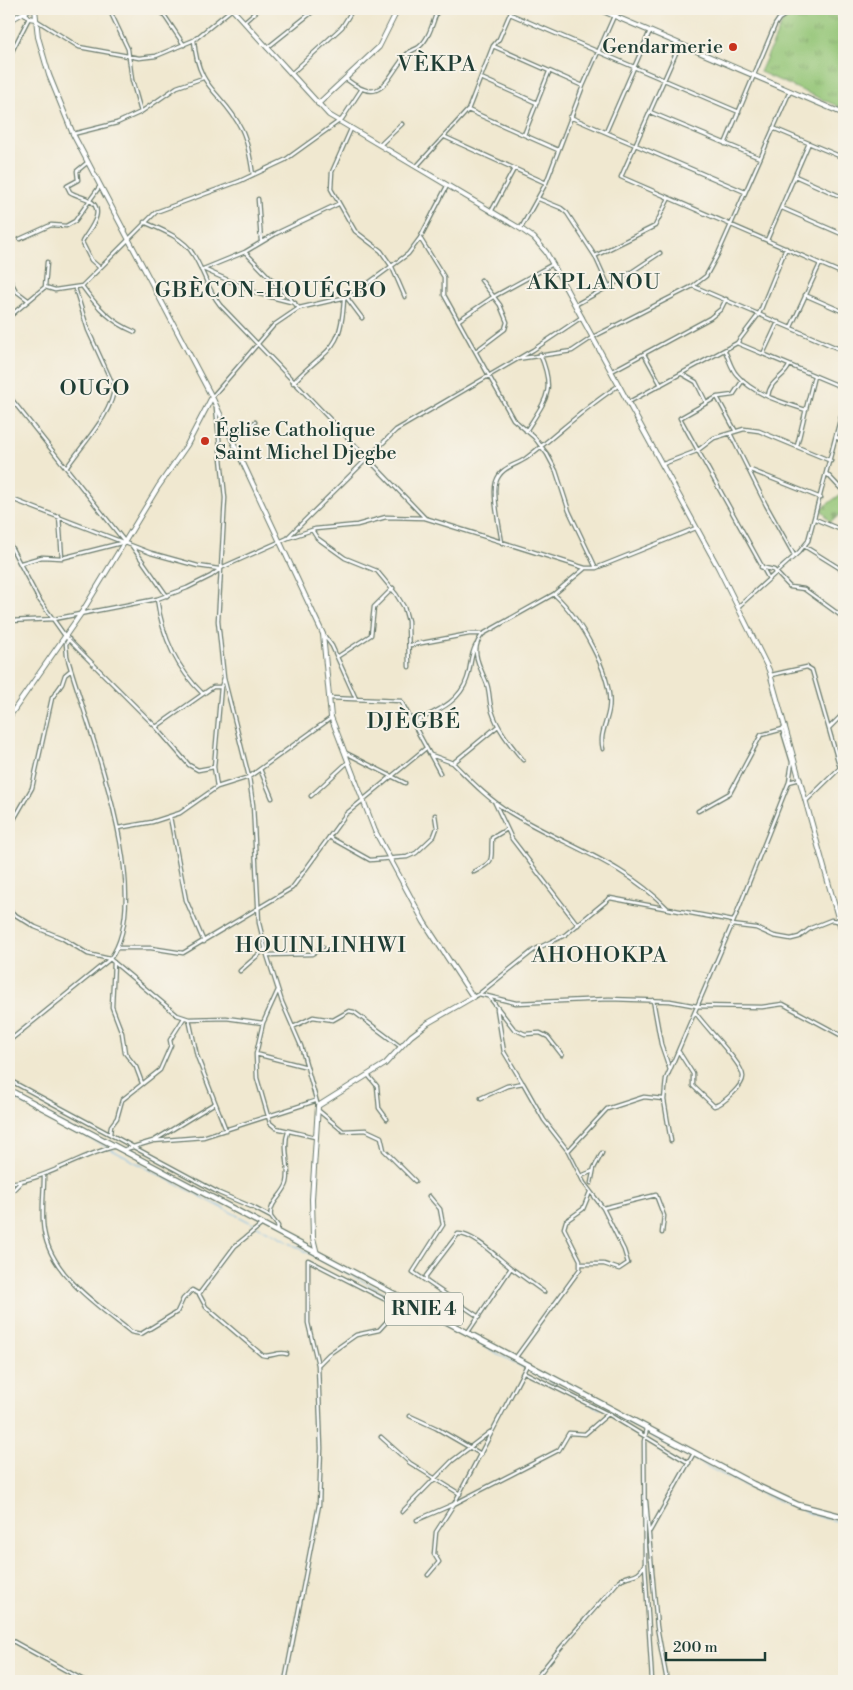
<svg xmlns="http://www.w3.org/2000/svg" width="853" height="1690" viewBox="0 0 853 1690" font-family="'Libre Bodoni',serif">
	<defs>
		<pattern id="grass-tufts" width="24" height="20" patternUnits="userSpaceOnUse" patternTransform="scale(1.25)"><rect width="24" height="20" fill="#92c474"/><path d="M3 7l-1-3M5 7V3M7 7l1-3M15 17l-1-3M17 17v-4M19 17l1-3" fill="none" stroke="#77a060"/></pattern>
		<pattern id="cemetery-stones" width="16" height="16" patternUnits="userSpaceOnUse" patternTransform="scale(1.25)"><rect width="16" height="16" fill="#92c474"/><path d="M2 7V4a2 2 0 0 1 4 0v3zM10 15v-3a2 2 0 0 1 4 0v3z" fill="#77a060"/></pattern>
	</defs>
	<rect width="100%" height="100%" fill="#f7f3e8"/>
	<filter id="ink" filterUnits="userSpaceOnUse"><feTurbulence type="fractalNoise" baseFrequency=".02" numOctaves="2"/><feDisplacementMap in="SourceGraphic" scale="10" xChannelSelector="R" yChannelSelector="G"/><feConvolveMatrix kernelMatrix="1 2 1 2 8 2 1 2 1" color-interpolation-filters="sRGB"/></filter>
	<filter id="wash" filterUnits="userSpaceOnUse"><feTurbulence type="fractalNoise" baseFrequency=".0096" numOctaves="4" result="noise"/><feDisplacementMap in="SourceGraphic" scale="20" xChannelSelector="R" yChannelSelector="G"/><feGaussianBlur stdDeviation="1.12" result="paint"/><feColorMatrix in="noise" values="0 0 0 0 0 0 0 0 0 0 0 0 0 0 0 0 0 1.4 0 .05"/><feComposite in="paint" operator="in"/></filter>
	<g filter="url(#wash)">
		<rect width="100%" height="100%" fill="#f0e8d0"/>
		<path fill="url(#grass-tufts)" stroke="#588054" d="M802,9H832L844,29V109L760,72L783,21Z"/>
		<path fill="url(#cemetery-stones)" stroke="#588054" d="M842,493L844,512L830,522L821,509Z"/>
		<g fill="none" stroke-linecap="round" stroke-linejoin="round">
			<path stroke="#70b6e7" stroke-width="1" d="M9,1096L410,1306L600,1409
				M613,1415C685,1454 757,1498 836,1522"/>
		</g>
	</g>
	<g filter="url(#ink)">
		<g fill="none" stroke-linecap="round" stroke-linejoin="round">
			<defs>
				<path id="minor" d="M109,9L128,49L132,80L141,112
					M160,9L184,45
					M510,14L739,112
					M36,20L79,47L139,58L156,56L194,40L232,9
					M244,22L259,9
					M194,40C198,92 223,91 242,130C248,143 251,161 253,175
					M680,44L621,177L844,274
					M493,46L583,86
					M267,48L316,9
					M9,57L29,18
					M291,74L342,27L353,9
					M481,78L537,103
					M346,79C382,107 385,80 406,55C410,50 415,50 419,47C430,38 433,21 438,9
					M468,110L558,150
					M650,112L760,158
					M570,117L745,192
					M773,128L844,158
					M351,129L332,172L331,189L355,231L381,251L392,267L405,297
					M606,132L650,31
					M73,134L117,123L141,112L177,87L203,78
					M524,135L549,72
					M445,137L546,183
					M725,144L775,25L779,19L795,9
					M380,145L402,124
					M88,162L77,171L78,180L67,186L70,192C76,196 84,197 89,200C108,211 87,232 82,242L91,260L100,268
					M416,167L468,110L493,46L499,39L512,9
					M795,176L844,198
					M258,199L261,241
					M539,199L561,208L567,213L595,256L609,287
					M782,208L844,235
					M491,212L514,169
					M144,222C160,229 184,238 193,254C204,271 207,289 220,305L425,518
					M521,228L546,183L583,86L614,16L626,9
					M420,238L444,277V295L513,419L534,437L547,454L556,471L569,511L596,568
					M20,239L51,225L66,226L75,221L100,186
					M767,240L809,143
					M245,252L299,308
					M595,256L655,226L669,198
					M47,262L45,287L55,290L82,286L156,212L240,181L285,160L342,119L361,90
					M203,269L259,294L295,303
					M201,270L245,252L277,233L338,204
					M9,283L11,282L16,291L28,300
					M82,286C97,307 111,322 135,332
					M693,286L844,351
					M805,295L844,312
					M347,298L362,318
					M575,305L615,283L660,253
					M9,317L45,287
					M459,320L493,297L553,264
					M791,327L820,264
					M737,343L844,388
					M476,351L505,329L507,322L500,305L481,280
					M725,351C729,359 731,369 737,375C754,395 782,402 806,410
					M644,354L661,385
					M763,354L778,322
					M517,359L572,351L593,337L693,286L706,276L718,254L790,91
					M612,371L710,318L721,309L726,299
					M682,374L696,382L706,402
					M293,383C326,347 341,355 344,299
					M9,396L125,542
					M768,396C770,380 784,378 789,366
					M212,397L274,325L299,308L351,296L408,254L420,238L447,186
					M718,397L733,395L743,380
					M629,402L737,343L759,314L786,248
					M216,408L225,498L218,621L224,678L221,687L214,767L217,787
					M735,430L717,397L680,418L769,579
					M526,431C546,399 556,392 540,354
					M730,433L766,505L794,555
					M837,437L844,445
					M232,439L255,422
					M797,446L814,376
					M663,464L697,451L714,438L744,429L759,431L831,461
					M67,467C81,446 114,412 114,387L88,330L75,288
					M748,469L821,498
					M827,474L844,492
					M9,498L151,553L198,566L219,569
					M59,516L62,558
					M815,519L844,531
					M312,530L317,538L345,558L377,571L396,594L404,607L408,621L409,667
					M289,536L396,430L533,350L582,317
					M9,543L38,598L65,636L156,727L189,765L198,770L214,767
					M502,543C500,528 492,496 496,482C501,467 514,466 525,459C557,435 585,407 618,386
					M132,546L167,596
					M804,546L844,571
					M21,563L42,557L62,558L121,543
					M761,567L774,570L790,587L804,589L844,618
					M554,594C578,616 614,675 609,709C607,723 599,735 603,749
					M157,599C162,635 177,669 203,694
					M739,606L799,552L808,541L844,405
					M9,621L54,619L157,599L187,588L211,576L223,567L288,538L315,529L357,525L386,517L425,518L585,568H596L696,528
					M323,634L332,646L356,699
					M411,645L469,634H483
					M337,657L371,635L374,607L393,588
					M771,675L807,667L812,670L840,768
					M224,678L249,777L253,805L259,923L267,955L282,1002L301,1046L318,1106
					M329,698L401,701L440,773
					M413,723C433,712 459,704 467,679C471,668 470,655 476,645
					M156,727L213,687H221
					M829,728L844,713
					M346,753L405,783
					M431,755L453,763L498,726
					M523,760C511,745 498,730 492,711C489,702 490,693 487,684C481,668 468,650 483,634L554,594L584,569
					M453,763C471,781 489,800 511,813C565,846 621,861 667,908
					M260,769L272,798
					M789,782L800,779
					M311,796L348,762
					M494,801L512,839L578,925
					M806,801L844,764
					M698,811L730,793L761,735L783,729
					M170,817L186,900L204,942
					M9,828L32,788L52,698L62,684L65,675L71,670
					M118,828L152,822L180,813L217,787L249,777L331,718
					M329,837L370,860L407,857L416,853L434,836L437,828L435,815
					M474,872C497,860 490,861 492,838L507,829
					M9,911L35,927L62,938L88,954L110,959L177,1015L189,1019L226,1018L263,1023
					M732,925L756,928L774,936L791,939L799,937L811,928L831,920L844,922
					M118,948H151L183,953L292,888L346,814L426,748
					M267,955L312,954L323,947
					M114,962L112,1007L122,1033L125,1053L136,1067L142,1083
					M240,971L265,949
					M278,990L263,1023L256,1054L257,1078L270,1123L276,1128L315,1137
					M479,994L516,1003L609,999L670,1001L697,1006L762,1007L783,1004L844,1037
					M473,997L479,994L534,950L565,935L610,898L733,921
					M490,998L514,1029L525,1034L540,1033L548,1037L562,1055
					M653,1000L661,1044L670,1070
					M497,1009L504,1052L522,1082
					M189,1019L197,1056L226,1130
					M293,1027L313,1017L333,1020L349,1011L354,1012L401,1047
					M9,1041L110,959C157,895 87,728 67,656L66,644L69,639
					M679,1052L693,1074V1086L714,1106C721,1105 728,1098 733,1093C737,1089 743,1083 743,1077C744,1065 704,1026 695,1012
					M256,1054L307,1067
					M368,1075L377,1086L379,1108L387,1119
					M9,1080L219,1193L252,1207L271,1217L278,1226L277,1231
					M481,1098L507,1086L523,1083L544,1120L568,1151L584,1183L603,1208L624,1250L628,1263L619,1269L604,1264H581
					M319,1111L343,1131L366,1130L381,1137L384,1150L415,1181
					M110,1134L111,1126L117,1118L122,1100L160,1070L171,1045L170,1040L184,1018
					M155,1140L215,1103
					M671,1141L664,1100L666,1079L732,925L789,782L792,762L782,729
					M123,1150L153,1141L203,1137L315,1101
					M568,1151L607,1109L644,1097L663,1099
					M44,1176C44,1195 41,1213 44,1231C51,1275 99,1306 131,1332L141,1334L177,1312L183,1299L192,1290L199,1294L206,1307L262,1355C271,1358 277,1351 287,1354
					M581,1176L593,1171
					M9,1183C50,1178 75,1157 113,1147
					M591,1183L594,1168L602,1153
					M9,1194L20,1183
					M603,1208L656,1195L664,1216L662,1233
					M271,1217C268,1203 284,1195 287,1183C291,1166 282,1148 288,1132
					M426,1281L413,1272L443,1225L440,1209L429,1196
					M199,1294L235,1246L261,1225
					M479,1317L426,1281V1276L458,1234C473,1233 499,1259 511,1268
					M468,1332L511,1268L544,1292
					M516,1357L580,1269V1260L564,1228L566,1221L583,1209L590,1192
					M318,1365L329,1354L356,1335L379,1330L390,1318H417L428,1321L434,1314
					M524,1372L608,1414L689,1463
					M410,1416L436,1428L481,1454
					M647,1429L644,1441L645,1564L652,1681
					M381,1437L410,1463L460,1494
					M646,1501L657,1627L667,1681
					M402,1512L452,1461L490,1432
					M417,1520L454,1504L527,1365
					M650,1531L694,1453
					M428,1575L439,1562L434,1554L436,1532L454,1504L559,1450L569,1433L585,1434L608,1414
					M9,1639L85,1681
					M285,1681L319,1505L321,1448L318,1365L308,1323V1260L421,1318
					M534,1681C560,1646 589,1616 617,1583C625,1573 639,1579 644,1565"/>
				<path id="tertiary" d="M35,9L38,37L49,75L73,134L214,401L323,634L331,717L375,831L424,922L473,997L428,1023L411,1036L385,1064L318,1106L312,1199L313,1238L317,1254
					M232,9L329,115L521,229L534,238L546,252L718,567L769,670L844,939
					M598,9L844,114
					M839,9L844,18
					M24,12L29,18L35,19
					M318,104L379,47L398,9
					M9,717L82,612L158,487L187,445L212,397"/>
				<path id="secondary" d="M9,21L30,9"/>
				<path id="primary" d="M9,1090L753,1484L798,1505L844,1517"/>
			</defs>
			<use href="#minor" stroke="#68796b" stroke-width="5"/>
			<use href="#tertiary" stroke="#68796b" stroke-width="6"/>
			<use href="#secondary" stroke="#68796b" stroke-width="6"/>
			<use href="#primary" stroke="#68796b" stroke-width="7"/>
			<use href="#minor" stroke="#fff" stroke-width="2.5"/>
			<use href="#tertiary" stroke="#fff" stroke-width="4"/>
			<use href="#secondary" stroke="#fff" stroke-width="4"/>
			<use href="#primary" stroke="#fff" stroke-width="4.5"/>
		</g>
	</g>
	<g fill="#c8321e" stroke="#f7f3e8" stroke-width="2">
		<circle cx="733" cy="47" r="5"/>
		<circle cx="205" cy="441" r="5"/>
	</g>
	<g text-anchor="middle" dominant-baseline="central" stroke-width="4" stroke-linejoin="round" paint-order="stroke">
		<rect fill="#f7f3e8" stroke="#60746a" stroke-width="1" x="385" y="1292.5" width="78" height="33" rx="4"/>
		<g font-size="19" font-weight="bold" fill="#1f3d34">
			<text x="424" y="1309">RNIE 4</text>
		</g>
		<g font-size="20" fill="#1f3d34" stroke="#f7f3e8" text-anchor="end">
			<text x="723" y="47">Gendarmerie</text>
			<text x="215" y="430" text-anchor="start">Église Catholique<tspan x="215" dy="23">Saint Michel Djegbe</tspan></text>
		</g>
		<g font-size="22" letter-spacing="1" fill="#1f3d34" stroke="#f7f3e8">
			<text x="437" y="64">VÈKPA</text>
			<text x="594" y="282">AKPLANOU</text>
			<text x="271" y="290">GBÈCON-HOUÉGBO</text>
			<text x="95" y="388">OUGO</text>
			<text x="414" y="721">DJÈGBÉ</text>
			<text x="321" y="945">HOUINLINHWI</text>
			<text x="600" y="955">AHOHOKPA</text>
		</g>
	</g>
	<rect width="853" height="1690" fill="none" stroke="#f7f3e8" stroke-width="30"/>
	<path d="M666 1652v8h99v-8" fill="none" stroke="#1f3d34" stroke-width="2.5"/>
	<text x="673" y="1652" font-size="15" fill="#1f3d34" stroke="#f7f3e8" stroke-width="4" paint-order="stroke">200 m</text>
</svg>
